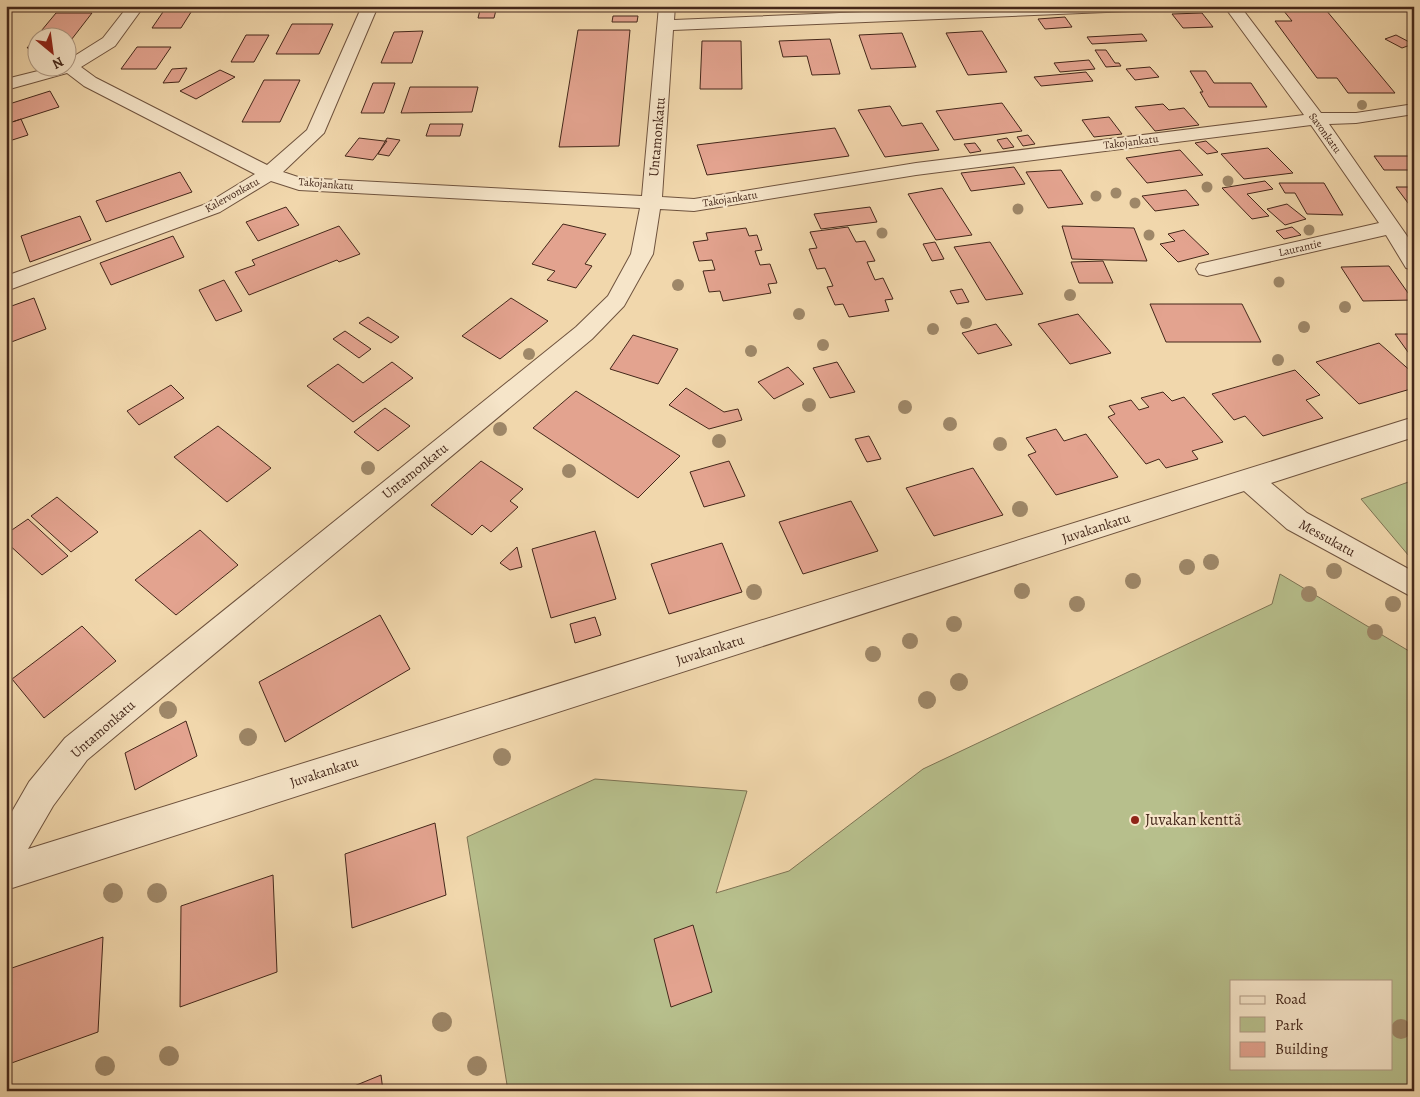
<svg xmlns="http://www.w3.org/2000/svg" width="1420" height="1097" viewBox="0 0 1420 1097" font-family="Alegreya,serif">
	<rect width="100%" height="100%" fill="#f1d7ac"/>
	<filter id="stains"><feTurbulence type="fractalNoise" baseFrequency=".004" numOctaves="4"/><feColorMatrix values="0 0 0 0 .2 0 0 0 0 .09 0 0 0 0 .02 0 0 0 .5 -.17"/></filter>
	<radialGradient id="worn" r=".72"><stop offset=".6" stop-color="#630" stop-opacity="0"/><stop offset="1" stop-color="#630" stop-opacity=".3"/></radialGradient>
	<path fill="#b7bf8c" stroke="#7e7353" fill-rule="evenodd" d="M1414,480V562L1361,499Z
		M1280,574L1414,654V1091H508L467,837L595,779L747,791L716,893L789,871L923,769L1272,604ZM1231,981H1391V1068H1231Z"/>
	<path fill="#e3a38f" stroke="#44271a" d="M481,6H497L494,18H478Z
		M165,9H193L181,28H152Z
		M1283,10H1326L1395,93H1348L1337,78H1317L1275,21H1292Z
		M56,13H92L68,44V38H38V48H27Z
		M1202,13L1213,27L1183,28L1172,14Z
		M613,16H638L637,22H612Z
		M1065,17L1072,27L1045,29L1038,19Z
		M292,24H333L319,54H276Z
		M578,30H630L619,146L559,147Z
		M423,31L412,63H381L394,32Z
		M982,31L1007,72L968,75L946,33Z
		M902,33L916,67L871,69L859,35Z
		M1142,34L1147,41L1092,44L1087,37Z
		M246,35H269L254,62H231Z
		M1396,35L1413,44L1402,48L1385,39Z
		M830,39L840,74L812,75L807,56L783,57L779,41Z
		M702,41H741L742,89H700Z
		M137,47H171L156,69H121Z
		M1095,50H1106L1115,63H1119L1121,66L1106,67Z
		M1089,60L1095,69L1060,72L1054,63Z
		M1150,67L1159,77L1135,80L1126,69Z
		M187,68L179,82L163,83L172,69Z
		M220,70L235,77L196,99L180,91Z
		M1190,71H1206L1214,83H1251L1267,107H1209L1200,92H1203Z
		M1086,72L1093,81L1041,86L1034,77Z
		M264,80H300L280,122H242Z
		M373,83H395L384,113H361Z
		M410,87H478L472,112L401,113Z
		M50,91L59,107L6,124V105Z
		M1002,103L1022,131L954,140L936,111Z
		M1163,104L1169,110L1184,108L1199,125L1155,131L1135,107Z
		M890,106L902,126L922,123L939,150L885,157L858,110Z
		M1109,117L1122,134L1094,137L1082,120Z
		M21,119L28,135L6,142V124Z
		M430,124H463L460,136H426Z
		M835,128L849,156L707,175L697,145Z
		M1028,135L1035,144L1023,146L1017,137Z
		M359,138L384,141H387L373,160L345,156Z
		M387,138L400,140L389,156L378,154Z
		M1007,138L1014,147L1003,149L997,140Z
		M1206,141L1218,152L1207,154L1195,143Z
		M975,143L981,151L970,153L964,144Z
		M1268,148L1293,173L1244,179L1221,154Z
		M1180,150L1203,175L1147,183L1126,158Z
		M1374,156H1414V170H1384Z
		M1014,167L1025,184L971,191L961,173Z
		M1061,170L1083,204L1048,208L1026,172Z
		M180,172L192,192L106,222L96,201Z
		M1265,181L1273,189L1247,194L1269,216L1252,219L1222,188Z
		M1279,183H1324L1343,215L1307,214L1295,193H1285Z
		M1396,187H1414V211Z
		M942,188L972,235L936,240L908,194Z
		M1186,190L1199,205L1155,211L1142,196Z
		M1287,204L1306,219L1285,225L1267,209Z
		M286,207L299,225L258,241L246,222Z
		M870,207L877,222L821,229L814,214Z
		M80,216L91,240L30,262L21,236Z
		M563,224L606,234L585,264L592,266L576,288L547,280L555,271L532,264Z
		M339,226L360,254L339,262L337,260L249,295L235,272L255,265L252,260Z
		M1062,226L1134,228L1147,261L1072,259Z
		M848,227L856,242L865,241L875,261L867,262L875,280L883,278L893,299L885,300L889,311L849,317L843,304L835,305L827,287L833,286L825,268L817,269L809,249L817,248L810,232Z
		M1292,227L1301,235L1284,239L1276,231Z
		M746,228L749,236L757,235L762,250L755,251L760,265L770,264L777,283L768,284L771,293L723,301L720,291L709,292L703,271L715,270L712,260L699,261L693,242L708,240L706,233Z
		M1184,230L1209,254L1178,262L1160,244L1175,241L1168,234Z
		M173,236L184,257L111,285L100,263Z
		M935,242L944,259L932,261L923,244Z
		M990,242L1023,294L986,300L954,247Z
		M1103,261L1113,283H1079L1071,262Z
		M1389,266L1413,300L1363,301L1341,267Z
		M224,280L242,311L216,321L199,290Z
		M962,289L969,302L957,304L950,291Z
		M34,298L46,329L6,344V308Z
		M511,298L548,321L500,359L462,336Z
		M1150,304H1242L1261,342H1166Z
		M1078,314L1111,353L1070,364L1038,324Z
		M368,317L399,337L391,343L359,323Z
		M996,324L1012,345L978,354L962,333Z
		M345,331L371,349L359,358L333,339Z
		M1395,334H1414V359H1413Z
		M633,335L678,349L658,384L610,369Z
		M1379,343L1414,374V388L1359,404L1316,362Z
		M392,362L413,378L353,422L307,386L338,364L363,383Z
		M837,362L855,392L830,398L813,368Z
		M788,367L804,384L774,399L758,382Z
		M1295,370L1320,395L1306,400L1323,418L1263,436L1245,416L1234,420L1212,394Z
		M171,385L184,398L139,425L127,411Z
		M686,388L724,412L738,409L742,420L709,429L669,405Z
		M576,391L680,456L638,498L533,428Z
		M1163,392L1172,401L1184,397L1223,442L1192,451L1198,459L1166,468L1159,459L1146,464L1108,417L1115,414L1109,406L1131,400L1139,410L1149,407L1141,398Z
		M385,408L410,426L378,451L354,432Z
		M218,426L271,468L227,502L174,457Z
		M1056,429L1064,441L1086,434L1118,477L1056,495L1028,455L1036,452L1026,438Z
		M869,436L881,459L867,462L855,439Z
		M481,461L523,489L510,501L518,507L491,532L482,525L472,535L431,505Z
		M729,461L745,496L704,507L690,472Z
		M973,468L1003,515L934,536L906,488Z
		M57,497L98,532L71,552L31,516Z
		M851,501L878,551L803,574L779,522Z
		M28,519L68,556L42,575L6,542V534Z
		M200,530L238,565L176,615L135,580Z
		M595,531L616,599L551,618L532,549Z
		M722,543L742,592L669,614L651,564Z
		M517,547L522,567L510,570L500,563Z
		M380,615L410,669L285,742L259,682Z
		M595,617L601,635L575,643L570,624Z
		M82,626L116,661L44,718L12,679Z
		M186,721L197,756L135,790L125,753Z
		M435,823L446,895L352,928L345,854Z
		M273,875L277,972L180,1007L181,906Z
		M693,925L712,992L671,1007L654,939Z
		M103,937L98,1032L6,1065V970Z
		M381,1075L383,1091H342Z"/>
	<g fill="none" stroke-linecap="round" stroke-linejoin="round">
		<defs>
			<path id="minor" d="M128,6H144L115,46L81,67L96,78L267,165L307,130L362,6H378L324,133L283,172L301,178L642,196L659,6H675L674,20L1007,6H1138L1130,11L673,30L662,197L694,199L916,163L1304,115L1224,6H1240L1321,113H1356L1414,104V114L1356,123L1329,124L1414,246V270L1406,268L1386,235L1207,276L1199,274L1196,269L1199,264L1379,223L1311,125L916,175L694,211L660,209L653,254L624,306L592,339L87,760L53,806L28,849L1414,417V437L1271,483L1307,513L1414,572V598L1287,529L1244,491L6,890V822L29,782L65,738L576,327L608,296L631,254L640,208L299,190L271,181L220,212L6,291V276L206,204L255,174L84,86L67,73L6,90V79L50,68H68V60L103,38Z"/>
		</defs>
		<use href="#minor" stroke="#6f533e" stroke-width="2"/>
		<use href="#minor" fill="#f6e5c9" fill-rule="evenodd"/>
	</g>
	<g fill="#9e8768">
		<circle cx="1362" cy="105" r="5"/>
		<circle cx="1228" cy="181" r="5.5"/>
		<circle cx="1207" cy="187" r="5.5"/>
		<circle cx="1116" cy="193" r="5.5"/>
		<circle cx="1096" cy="196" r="5.5"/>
		<circle cx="1135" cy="203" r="5.5"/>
		<circle cx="1018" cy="209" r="5.5"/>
		<circle cx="1309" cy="230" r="5.5"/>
		<circle cx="882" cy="233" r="5.5"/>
		<circle cx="1149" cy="235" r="5.5"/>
		<circle cx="1279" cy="282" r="5.5"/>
		<circle cx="678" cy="285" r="6"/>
		<circle cx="1070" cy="295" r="6"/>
		<circle cx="1345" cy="307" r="6"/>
		<circle cx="799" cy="314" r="6"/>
		<circle cx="966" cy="323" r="6"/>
		<circle cx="1304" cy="327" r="6"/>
		<circle cx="933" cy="329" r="6"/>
		<circle cx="823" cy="345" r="6"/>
		<circle cx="751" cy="351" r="6"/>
		<circle cx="529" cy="354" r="6"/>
		<circle cx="1278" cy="360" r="6"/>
		<circle cx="809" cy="405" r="7"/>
		<circle cx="905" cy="407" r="7"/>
		<circle cx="950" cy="424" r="7"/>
		<circle cx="500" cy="429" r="7"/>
		<circle cx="719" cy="441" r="7"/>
		<circle cx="1000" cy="444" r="7"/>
		<circle cx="368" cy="468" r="7"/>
		<circle cx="569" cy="471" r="7"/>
		<circle cx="1020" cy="509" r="8"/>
		<circle cx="1211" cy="562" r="8"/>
		<circle cx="1187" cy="567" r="8"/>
		<circle cx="1334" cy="571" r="8"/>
		<circle cx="1133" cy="581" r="8"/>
		<circle cx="1022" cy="591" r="8"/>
		<circle cx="754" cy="592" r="8"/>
		<circle cx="1309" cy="594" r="8"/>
		<circle cx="1077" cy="604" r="8"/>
		<circle cx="1393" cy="604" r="8"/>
		<circle cx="954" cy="624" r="8"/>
		<circle cx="1375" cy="632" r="8"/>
		<circle cx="910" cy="641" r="8"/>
		<circle cx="873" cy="654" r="8"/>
		<circle cx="959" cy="682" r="9"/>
		<circle cx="927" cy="700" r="9"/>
		<circle cx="168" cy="710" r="9"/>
		<circle cx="248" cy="737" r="9"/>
		<circle cx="502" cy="757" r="9"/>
		<circle cx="113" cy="893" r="10"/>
		<circle cx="157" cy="893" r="10"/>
		<circle cx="442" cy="1022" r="10"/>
		<circle cx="1401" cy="1029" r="10"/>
		<circle cx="169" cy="1056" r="10"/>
		<circle cx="105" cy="1066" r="10"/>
		<circle cx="477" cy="1066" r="10"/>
	</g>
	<circle fill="#8f2418" stroke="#f6e5c9" stroke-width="2" cx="1135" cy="820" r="5"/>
	<g text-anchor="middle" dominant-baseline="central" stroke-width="4.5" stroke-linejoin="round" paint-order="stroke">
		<g font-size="11" fill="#44271a" stroke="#f6e5c9">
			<text transform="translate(1325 133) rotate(54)">Savonkatu</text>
			<text transform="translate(1131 142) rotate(-7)">Takojankatu</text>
			<text transform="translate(326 184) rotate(5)">Takojankatu</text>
			<text transform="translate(232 195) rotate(-29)">Kalervonkatu</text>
			<text transform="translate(730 199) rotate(-9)">Takojankatu</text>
			<text transform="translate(1300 248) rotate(-13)">Laurantie</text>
		</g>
		<g font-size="14" fill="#44271a" stroke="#f6e5c9">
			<text transform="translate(657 137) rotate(-85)">Untamonkatu</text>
			<text transform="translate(415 471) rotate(-39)">Untamonkatu</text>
			<text transform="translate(1096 528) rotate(-18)">Juvakankatu</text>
			<text transform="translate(1327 538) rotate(29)">Messukatu</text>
			<text transform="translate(710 650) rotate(-18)">Juvakankatu</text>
			<text transform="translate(103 729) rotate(-41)">Untamonkatu</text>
			<text transform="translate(324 772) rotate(-18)">Juvakankatu</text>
		</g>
		<g font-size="16" fill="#44271a" stroke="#f6e5c9" text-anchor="start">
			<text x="1145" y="820">Juvakan kenttä</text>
		</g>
	</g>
	<rect width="1420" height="1097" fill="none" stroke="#f1d7ac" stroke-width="25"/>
	<rect x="8" y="8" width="1405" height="1082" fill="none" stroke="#44271a" stroke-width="2.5"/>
	<rect x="12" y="12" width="1395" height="1072" fill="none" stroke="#44271a"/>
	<rect x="1230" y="980" width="162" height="90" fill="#f6e5c9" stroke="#af9983"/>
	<rect x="1240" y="996" width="25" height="8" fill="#f6e5c9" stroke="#af9983"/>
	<text x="1275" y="1004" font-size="15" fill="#44271a">Road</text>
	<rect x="1240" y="1017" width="25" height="15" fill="#b7bf8c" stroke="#af9983"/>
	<text x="1275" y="1030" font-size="15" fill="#44271a">Park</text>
	<rect x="1240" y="1042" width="25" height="15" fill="#e3a38f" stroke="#af9983"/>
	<text x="1275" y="1054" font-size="15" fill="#44271a">Building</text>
	<g transform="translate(52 52) rotate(151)"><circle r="24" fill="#f6e5c9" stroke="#af9983"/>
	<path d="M0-4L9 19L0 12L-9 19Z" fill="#8f2418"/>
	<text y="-8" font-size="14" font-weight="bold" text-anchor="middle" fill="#44271a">N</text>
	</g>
	<rect width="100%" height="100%" filter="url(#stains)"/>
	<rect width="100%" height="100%" fill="url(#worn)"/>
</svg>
